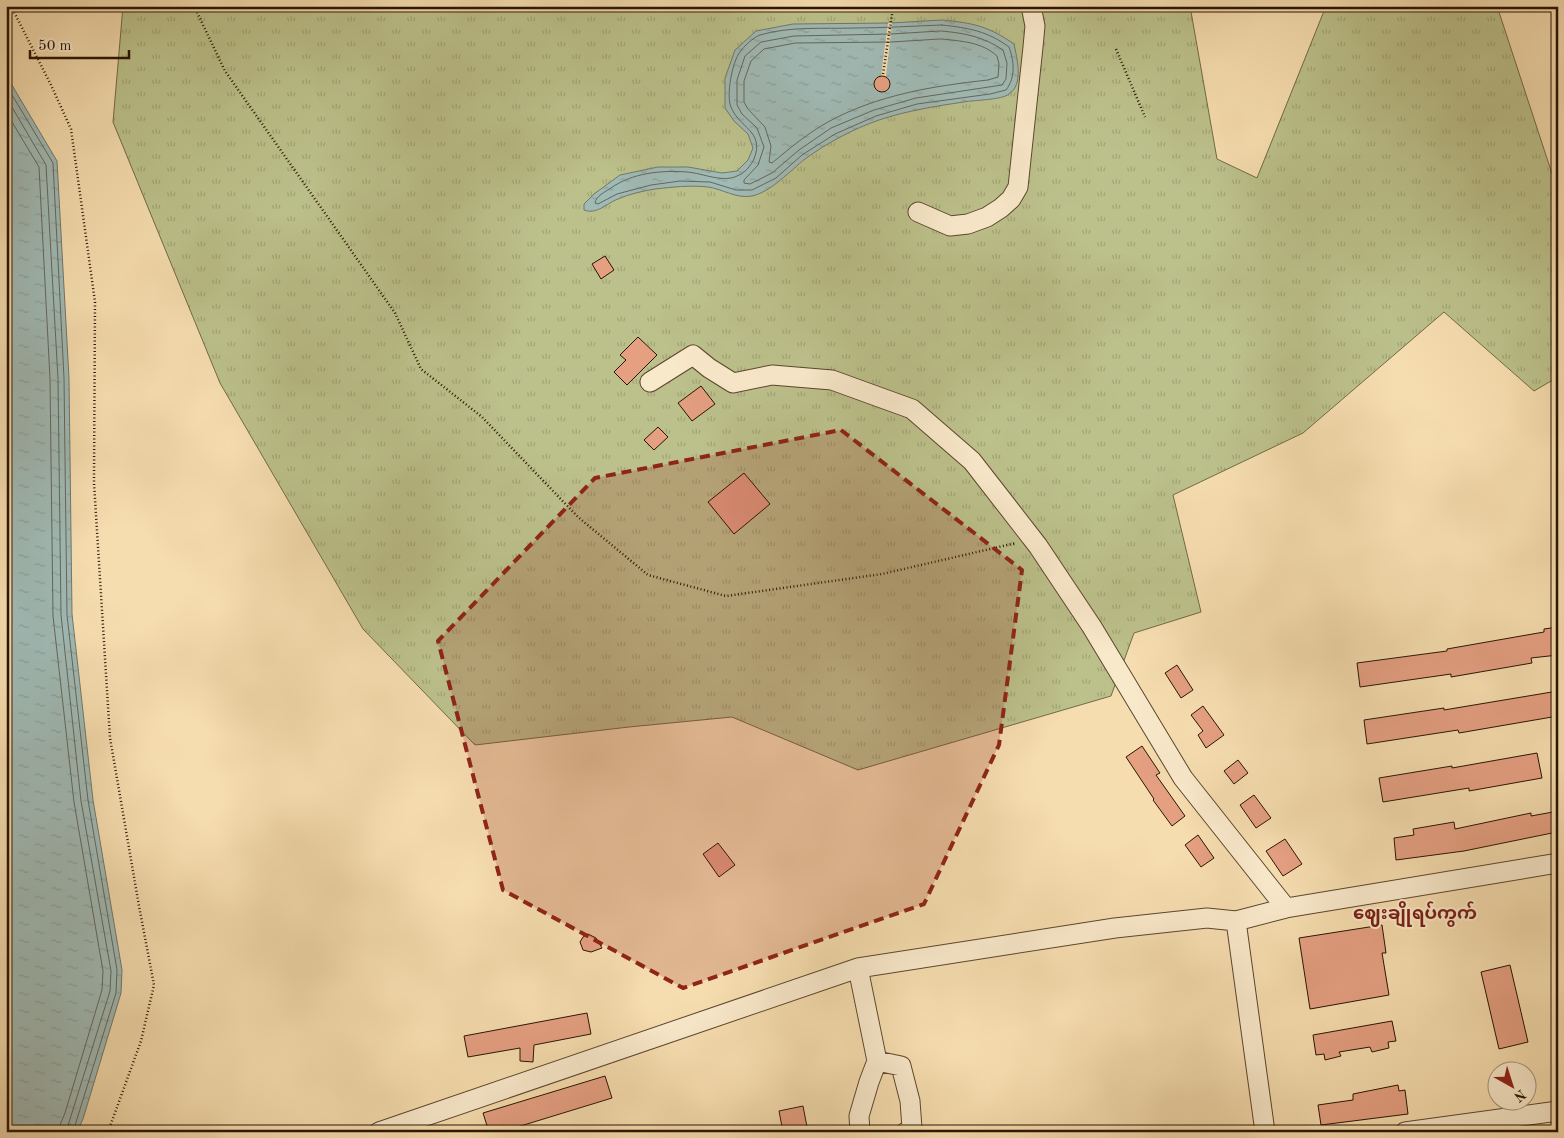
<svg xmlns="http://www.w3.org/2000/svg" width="1564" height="1138" viewBox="0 0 1564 1138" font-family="'Old Standard TT','Noto Sans Myanmar',serif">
	<defs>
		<pattern id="grass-tufts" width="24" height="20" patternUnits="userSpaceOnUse" patternTransform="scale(1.25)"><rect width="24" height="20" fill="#bcc18b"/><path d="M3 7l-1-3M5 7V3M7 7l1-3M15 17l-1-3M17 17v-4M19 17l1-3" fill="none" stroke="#a2a576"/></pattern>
		<pattern id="water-ripples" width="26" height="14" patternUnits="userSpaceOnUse" patternTransform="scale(1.25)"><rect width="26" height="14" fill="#a0bab5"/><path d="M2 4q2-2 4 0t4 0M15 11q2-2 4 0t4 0" fill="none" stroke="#8a9f9a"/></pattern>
	</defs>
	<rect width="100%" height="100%" fill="#f6ddaf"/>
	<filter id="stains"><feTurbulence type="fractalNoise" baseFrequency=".004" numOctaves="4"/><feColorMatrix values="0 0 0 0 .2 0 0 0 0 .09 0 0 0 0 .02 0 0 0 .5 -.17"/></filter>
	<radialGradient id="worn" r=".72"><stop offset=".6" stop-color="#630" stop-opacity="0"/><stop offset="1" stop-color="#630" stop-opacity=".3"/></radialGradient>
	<path fill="url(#grass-tufts)" stroke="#726a46" d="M123,6H1190L1217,159L1257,178L1326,6H1497L1558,192V377L1534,391L1444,312L1303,433L1173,495L1201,612L1134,633L1111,696L858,770L732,717L629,727L475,745L363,629L220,383L113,122Z"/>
	<path fill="url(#water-ripples)" stroke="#70786d" d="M942,20C973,23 988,26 1014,44C1017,59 1024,84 1009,94C1002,100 974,100 964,102C936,106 906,111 879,120C853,129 827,143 805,159C791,170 771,192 752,196C736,199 723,189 708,187C690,185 673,187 655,189C643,191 629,194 618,199C607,203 597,215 584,210V204L594,194L620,175L658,167H688L722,173L737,171L748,160L753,148L748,134L734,121L725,108V78L735,50L756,31L793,24L890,23Z
		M6,75L57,161L69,378L72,614L93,800L122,970L121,993L83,1119L77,1132H6Z"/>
	<path fill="#f6ddaf" d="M888,23H892L886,76L889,80L890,85L885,91L880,92L876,89L874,84L876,79L881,76Z"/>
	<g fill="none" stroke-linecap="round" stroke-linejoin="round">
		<path stroke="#64675c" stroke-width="1" d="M942,25C969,28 987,31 1009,47C1014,61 1016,77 1006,90L990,94L917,104L876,116L835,134L802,155L776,178L752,190H736L710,182L680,181L651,185L617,194L598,204L595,203C596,196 605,192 611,188C632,173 661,170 687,172C703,173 724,184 739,175C745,173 752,164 754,159C765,131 739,128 731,107C726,96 732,62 740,52C743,47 754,37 760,35C790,26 824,29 855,28C884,28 913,26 942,25Z
			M941,31C965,33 984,37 1003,50L1007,63L1006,79L1002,85L916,98L874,110L831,128L799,150L772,173L750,184L744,183V180L758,165L764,147L757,128L742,114L737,105V80L745,56L761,42L794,36L891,34Z
			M941,39C961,41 982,42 997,56L999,64L998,77L988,80C933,86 877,95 828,122C808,133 790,148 772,163L769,162L771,146L765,127L748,109L744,102V81L751,61L764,49L795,43L891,42Z
			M6,85L53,163L64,378L67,615L88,800L117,970L116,993L73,1132
			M6,97L46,165L58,379L61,615L81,801L111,971L110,991L66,1132
			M6,112L39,167L50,379L53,616L74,802L103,971L102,990L65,1113L60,1125L59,1132"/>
	</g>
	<path fill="#e5a082" stroke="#291402" d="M874 84a8 8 0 1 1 16 0a8 8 0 1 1-16 0Z
		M605,256L614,270L601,279L592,264Z
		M638,337L657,355L627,385L614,372L626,360L620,355Z
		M701,386L715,404L692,421L678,403Z
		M658,427L668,437L654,450L644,440Z
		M744,473L770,504L734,534L708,502Z
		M1558,627V655L1531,658L1532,663L1451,677V674L1360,687L1357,663L1447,651V649L1544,632V629Z
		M1177,665L1193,690L1181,698L1165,673Z
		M1558,691V716L1459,733L1458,730L1367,744L1364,720L1444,708V710Z
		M1203,706L1224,735L1206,748L1198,735L1203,731L1191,715Z
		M1142,746L1160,773L1156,775L1185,816L1172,826L1153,800L1154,799L1126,757Z
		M1537,753L1542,778L1469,791V788L1383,802L1379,778L1452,766V768Z
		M1238,760L1248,773L1234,784L1224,771Z
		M1254,795L1271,818L1256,828L1240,805Z
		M1553,812L1557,832L1464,851L1396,860L1394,838L1414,835L1413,829L1454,822L1455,829L1531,813V816Z
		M1198,835L1214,858L1201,867L1185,845Z
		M1285,839L1302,864L1283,876L1266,851Z
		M718,843L735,865L719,877L703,854Z
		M1382,925L1386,953H1382L1389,995L1310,1009L1299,938Z
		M588,934L596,938L602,948L591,952L583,950L580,942L583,937Z
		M1510,965L1528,1042L1499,1049L1481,972Z
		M587,1013L591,1034L534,1045L533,1062L520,1061V1048L468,1057L464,1036Z
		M1392,1021L1396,1041L1388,1042L1389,1048L1372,1052L1370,1047L1339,1052L1341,1056L1325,1060L1324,1054L1316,1055L1313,1035Z
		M605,1076L612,1098L501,1132H489L483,1113Z
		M1398,1085L1399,1091L1405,1090L1408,1114L1321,1125L1318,1105L1353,1100V1094Z
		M803,1106L808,1132H783L779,1111Z"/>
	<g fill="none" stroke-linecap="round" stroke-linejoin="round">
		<defs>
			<path id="minor" d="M918,212L950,226L968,224L987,217L1001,208L1011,199L1018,187L1033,47L1035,26L1031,6
				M650,382L693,355L709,368L733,383L772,375L832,380L912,409L972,461L1038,546L1092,627L1183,778L1286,908
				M1236,921L1265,1132
				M858,968L877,1061L869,1082L859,1116L860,1132
				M877,1061L901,1066L910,1101L912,1128L906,1132
				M379,1132L858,968L1115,928L1207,918L1236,921L1286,908L1558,863
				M1405,1132L1558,1111"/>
		</defs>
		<use href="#minor" stroke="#5c462d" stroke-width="21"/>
		<path stroke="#291402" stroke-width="2.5" stroke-dasharray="1 2.5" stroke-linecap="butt" d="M11,6L51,85L71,129L95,302L94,483L110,738L139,906L154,985L141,1041L108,1132
			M194,6L225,71L395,313L421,369L482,417L578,517L648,575L726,596L882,574L1016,543
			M1116,49L1145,117
			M883,74L893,8"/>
		<use href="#minor" stroke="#f9e9cb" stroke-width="19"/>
	</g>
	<path fill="#8f2418" fill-opacity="0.2" stroke="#8f2418" stroke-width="4" stroke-dasharray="10 6" stroke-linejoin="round" d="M841,430L1022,570L999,745L924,904L683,988L503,890L438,641L595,478Z"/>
	<g text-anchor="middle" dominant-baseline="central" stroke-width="4" stroke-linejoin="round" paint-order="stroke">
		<g font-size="18" font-weight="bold" fill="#7a1f14" stroke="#f9e9cb">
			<text x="1415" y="914">ဈေးချိုရပ်ကွက်</text>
		</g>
	</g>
	<rect width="1564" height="1138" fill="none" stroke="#f6ddaf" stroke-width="25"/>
	<rect x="8" y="8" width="1549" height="1123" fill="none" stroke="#291402" stroke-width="2.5"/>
	<rect x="12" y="12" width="1539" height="1113" fill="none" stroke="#291402"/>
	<g transform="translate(1512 1086) rotate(141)"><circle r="24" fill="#f9e9cb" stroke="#a6947b"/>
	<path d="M0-4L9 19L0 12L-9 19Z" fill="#8f2418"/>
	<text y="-8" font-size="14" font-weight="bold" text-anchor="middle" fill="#291402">N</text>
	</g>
	<path d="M30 50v8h99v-8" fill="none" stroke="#291402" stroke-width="2.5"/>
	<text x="38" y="50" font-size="15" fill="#291402" stroke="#f9e9cb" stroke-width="4" paint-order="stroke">50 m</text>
	<rect width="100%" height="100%" filter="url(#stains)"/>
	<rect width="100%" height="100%" fill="url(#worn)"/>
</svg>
